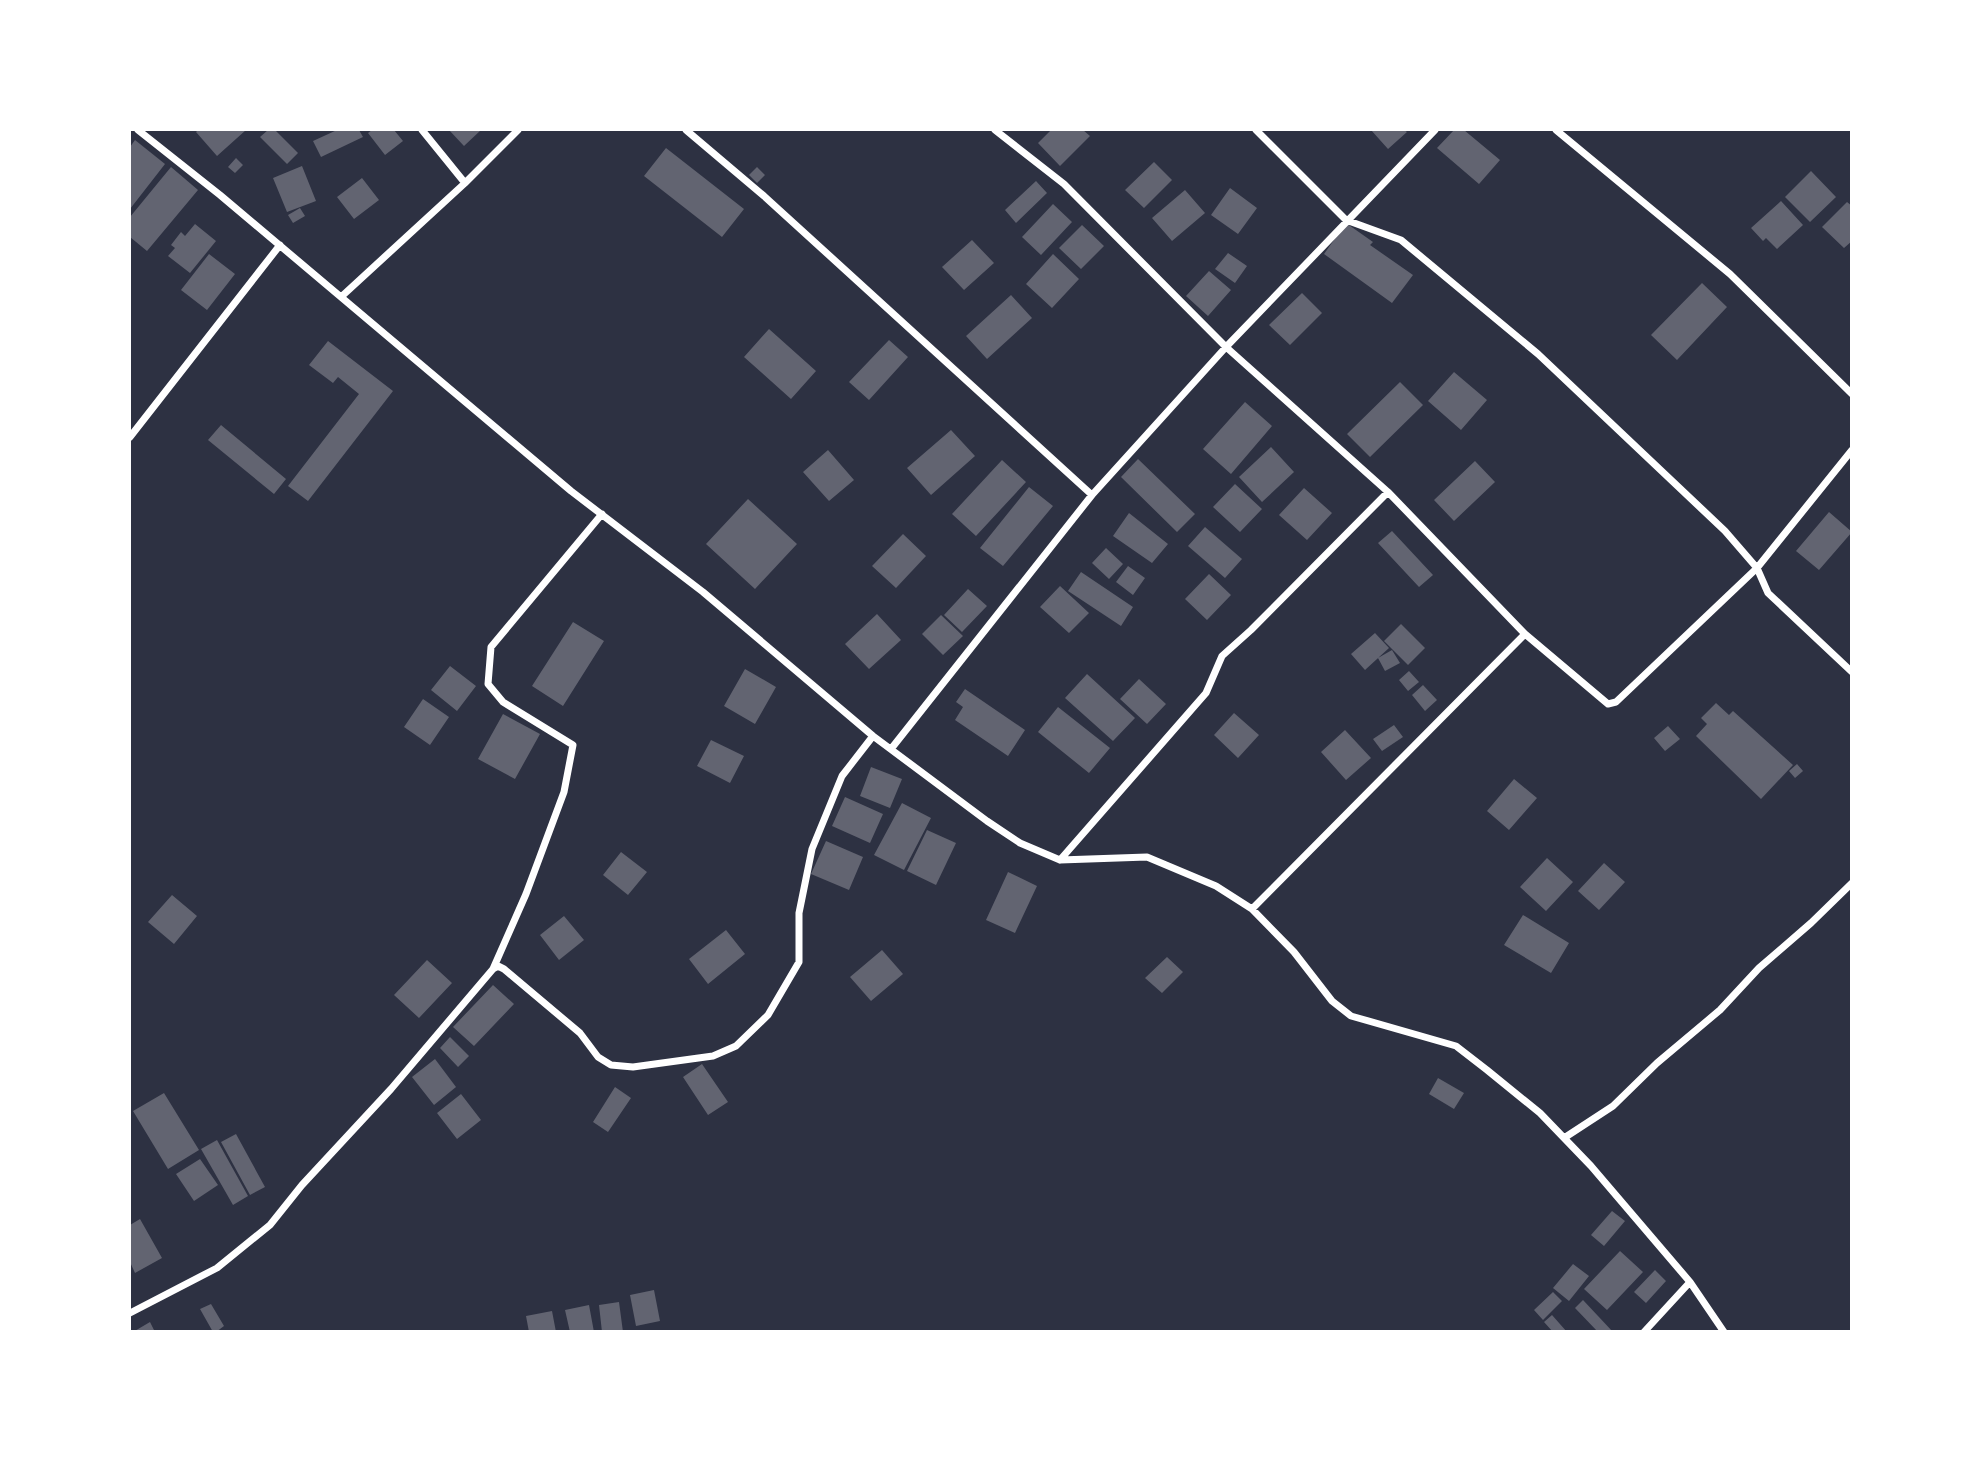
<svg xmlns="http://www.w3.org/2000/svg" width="1981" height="1461" viewBox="0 0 1981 1461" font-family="Manrope,sans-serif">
	<rect width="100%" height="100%" fill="#2d3142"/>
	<path fill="#626471" d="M198,130H246L217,156L196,132Z
		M268,130H275L298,153L287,164L260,137Z
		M337,130H359L363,137L321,157L313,141Z
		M372,130H394L403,141L385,155L368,133Z
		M449,130H481L464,146Z
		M1051,130H1083L1090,136L1060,166L1038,143Z
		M1371,130H1404L1407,132L1388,149Z
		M1454,130H1464L1500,160L1479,184L1437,148Z
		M135,140L165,164L130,209V147Z
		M666,148L744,209L722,237L644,176Z
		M236,158L243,165L235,173L228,167Z
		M1154,162L1172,180L1144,208L1125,190Z
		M302,166L316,201L287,212L273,178Z
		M171,167L198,190L147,251L130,237V217Z
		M757,167L765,175L757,183L749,175Z
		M1811,171L1836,197L1810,222L1785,197Z
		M362,178L379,200L354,219L337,197Z
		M1036,181L1047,193L1016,223L1005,210Z
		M1230,188L1257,208L1238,234L1211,215Z
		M1185,190L1205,213L1172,241L1152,218Z
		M1781,201L1803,225L1777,249L1766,238L1763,241L1751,228Z
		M1847,202L1852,206V241L1844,248L1822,227Z
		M1053,204L1072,222L1041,255L1022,237Z
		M300,208L305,216L293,223L288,215Z
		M1346,223L1373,242L1370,245L1413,275L1392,303L1324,254Z
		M195,224L216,241L190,273L168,256L175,248L171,245L181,232L185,236Z
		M1082,225L1104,246L1081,269L1059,248Z
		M972,240L994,263L964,290L942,267Z
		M1228,253L1247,266L1235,283L1215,269Z
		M209,254L235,274L207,310L181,290Z
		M1053,254L1079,279L1052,308L1026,284Z
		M1209,271L1231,290L1208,316L1186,296Z
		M1702,283L1727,307L1677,360L1651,335Z
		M1302,293L1322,313L1290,345L1269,325Z
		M1011,295L1032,318L987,359L966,336Z
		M769,329L816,371L791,399L744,357Z
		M889,340L908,357L869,400L849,382Z
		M328,341L393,391L308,501L288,486L359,394L338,377L333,383L309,365Z
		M1454,372L1487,400L1461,430L1428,401Z
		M1400,382L1423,405L1370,457L1347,434Z
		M1245,402L1272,426L1231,474L1203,449Z
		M221,425L286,479L274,494L208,440Z
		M951,430L975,456L931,495L907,468Z
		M1271,447L1294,472L1262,502L1239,477Z
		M828,450L854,480L829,501L803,472Z
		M1138,459L1195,514L1177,532L1121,477Z
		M1002,460L1026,482L976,536L952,514Z
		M1475,461L1495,482L1454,521L1434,500Z
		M1235,484L1262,509L1240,532L1213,507Z
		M1029,487L1053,506L1003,566L980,548Z
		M1304,488L1332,513L1307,540L1279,515Z
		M748,499L797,544L755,589L706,544Z
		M1829,512L1852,532L1819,570L1796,551Z
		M1129,513L1168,544L1152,563L1113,536Z
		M1205,527L1242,559L1225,578L1188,546Z
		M1392,531L1433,575L1419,587L1378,543Z
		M903,534L926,556L896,588L872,566Z
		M1106,548L1123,564L1109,579L1092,563Z
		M1128,566L1145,578L1133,595L1116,582Z
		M1081,572L1133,607L1121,626L1068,591Z
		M1209,574L1231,595L1207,620L1185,599Z
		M1060,586L1089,613L1069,633L1040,607Z
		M968,589L987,606L962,632L944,615Z
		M877,614L901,640L869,669L845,644Z
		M941,615L963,636L943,655L922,634Z
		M573,622L604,641L563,706L532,686Z
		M1401,624L1425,648L1408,665L1384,641Z
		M1375,633L1389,648L1365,670L1351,654Z
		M1392,650L1400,663L1385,671L1378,658Z
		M450,666L476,686L457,711L431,690Z
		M745,669L776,687L755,724L724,706Z
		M1409,671L1419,682L1408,691L1399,680Z
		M1087,674L1135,718L1113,741L1065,698Z
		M1139,679L1166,704L1147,724L1120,699Z
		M1423,685L1437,700L1425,711L1412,695Z
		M965,689L1025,730L1008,756L955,720L963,707L956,702Z
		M423,699L449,717L430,745L404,727Z
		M1716,703L1729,715L1733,711L1793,765L1761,799L1696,736L1707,724L1701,718Z
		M1058,707L1110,748L1089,773L1038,732Z
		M1234,713L1259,735L1238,758L1214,735Z
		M503,714L540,734L515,779L478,759Z
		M1394,725L1403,737L1382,751L1373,739Z
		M1668,726L1680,739L1665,751L1654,738Z
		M1345,730L1371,758L1346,780L1321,752Z
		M711,740L744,756L730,783L697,766Z
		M1797,764L1803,771L1795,778L1789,771Z
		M871,767L902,779L890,808L860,796Z
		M1514,779L1537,798L1509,830L1487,811Z
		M845,797L883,814L870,843L832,826Z
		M902,803L931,818L904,870L874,855Z
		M927,830L956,843L936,885L907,871Z
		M826,841L863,857L849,890L811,874Z
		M621,852L647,872L628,895L603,875Z
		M1547,858L1573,882L1546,911L1520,887Z
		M1604,863L1625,882L1599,910L1578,891Z
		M1008,872L1037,886L1015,933L986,920Z
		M172,895L197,916L174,944L148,922Z
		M1523,915L1569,943L1551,973L1504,945Z
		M564,916L584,940L559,960L540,935Z
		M726,930L745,954L708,984L689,959Z
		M882,950L903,974L871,1001L850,977Z
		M1167,957L1183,972L1162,993L1145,978Z
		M427,960L452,983L419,1018L394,995Z
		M493,985L514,1004L474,1046L453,1027Z
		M450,1037L469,1056L458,1067L440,1048Z
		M435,1059L456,1087L434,1105L412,1077Z
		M702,1064L728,1102L708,1115L683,1077Z
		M1438,1078L1464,1093L1454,1109L1429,1094Z
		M615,1087L631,1098L608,1132L593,1122Z
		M164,1093L199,1150L168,1169L133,1111Z
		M461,1094L481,1120L457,1139L437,1113Z
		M236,1134L265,1187L250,1195L221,1142Z
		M217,1140L248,1196L233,1205L201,1149Z
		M200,1159L218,1185L194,1201L176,1174Z
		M1612,1211L1625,1221L1604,1246L1591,1235Z
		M140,1219L162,1258L135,1273L130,1262V1225Z
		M1620,1251L1643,1272L1607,1310L1584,1289Z
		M1573,1264L1589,1276L1569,1301L1553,1288Z
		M1655,1270L1666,1281L1646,1303L1634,1292Z
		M654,1290L660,1321L636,1326L630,1295Z
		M1553,1292L1562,1301L1543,1320L1534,1310Z
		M1583,1300L1613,1332H1598L1575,1308Z
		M619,1302L623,1332H602L599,1305Z
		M211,1304L224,1326L216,1332H213L200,1309Z
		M589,1305L594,1332H570L565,1310Z
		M552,1311L556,1332H529L526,1316Z
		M1552,1315L1567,1332H1553L1544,1322Z
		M150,1322L155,1332H133Z"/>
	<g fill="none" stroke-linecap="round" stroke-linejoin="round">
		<path stroke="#fff" stroke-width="7" d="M138,130L220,195L571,491L703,592L873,736L987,821L1020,843L1060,860L1147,857L1216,886L1252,909L1294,952L1332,1001L1351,1016L1456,1046L1487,1070L1540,1113L1591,1166L1690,1282L1724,1332
			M422,130L465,183
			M686,130L764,196L1092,495
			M995,130L1064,184L1226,347L1388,492L1525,634L1608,704L1616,702L1757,568L1852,450
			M1256,130L1346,220L1401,240L1538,354L1725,531L1757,568L1768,593L1852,672
			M1556,130L1730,274L1852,394
			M341,297L465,183L518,130
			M130,437L280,245
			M891,749L1092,495L1226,347L1435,130
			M1060,860L1206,693L1222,656L1251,630L1388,492
			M1252,909L1525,634
			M493,969L498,966L504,969L580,1033L598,1057L611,1065L633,1067L713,1056L736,1046L768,1015L799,962V913L812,849L842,776L873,736
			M1564,1138L1613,1106L1657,1063L1720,1010L1759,968L1811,923L1852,883
			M130,1313L217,1268L270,1225L302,1185L391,1089L493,969L526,894L564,792L573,745L503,702L488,684L491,647L602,514
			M1644,1332L1690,1282"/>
	</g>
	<rect width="1981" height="1461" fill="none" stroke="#ffffff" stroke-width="262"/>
</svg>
